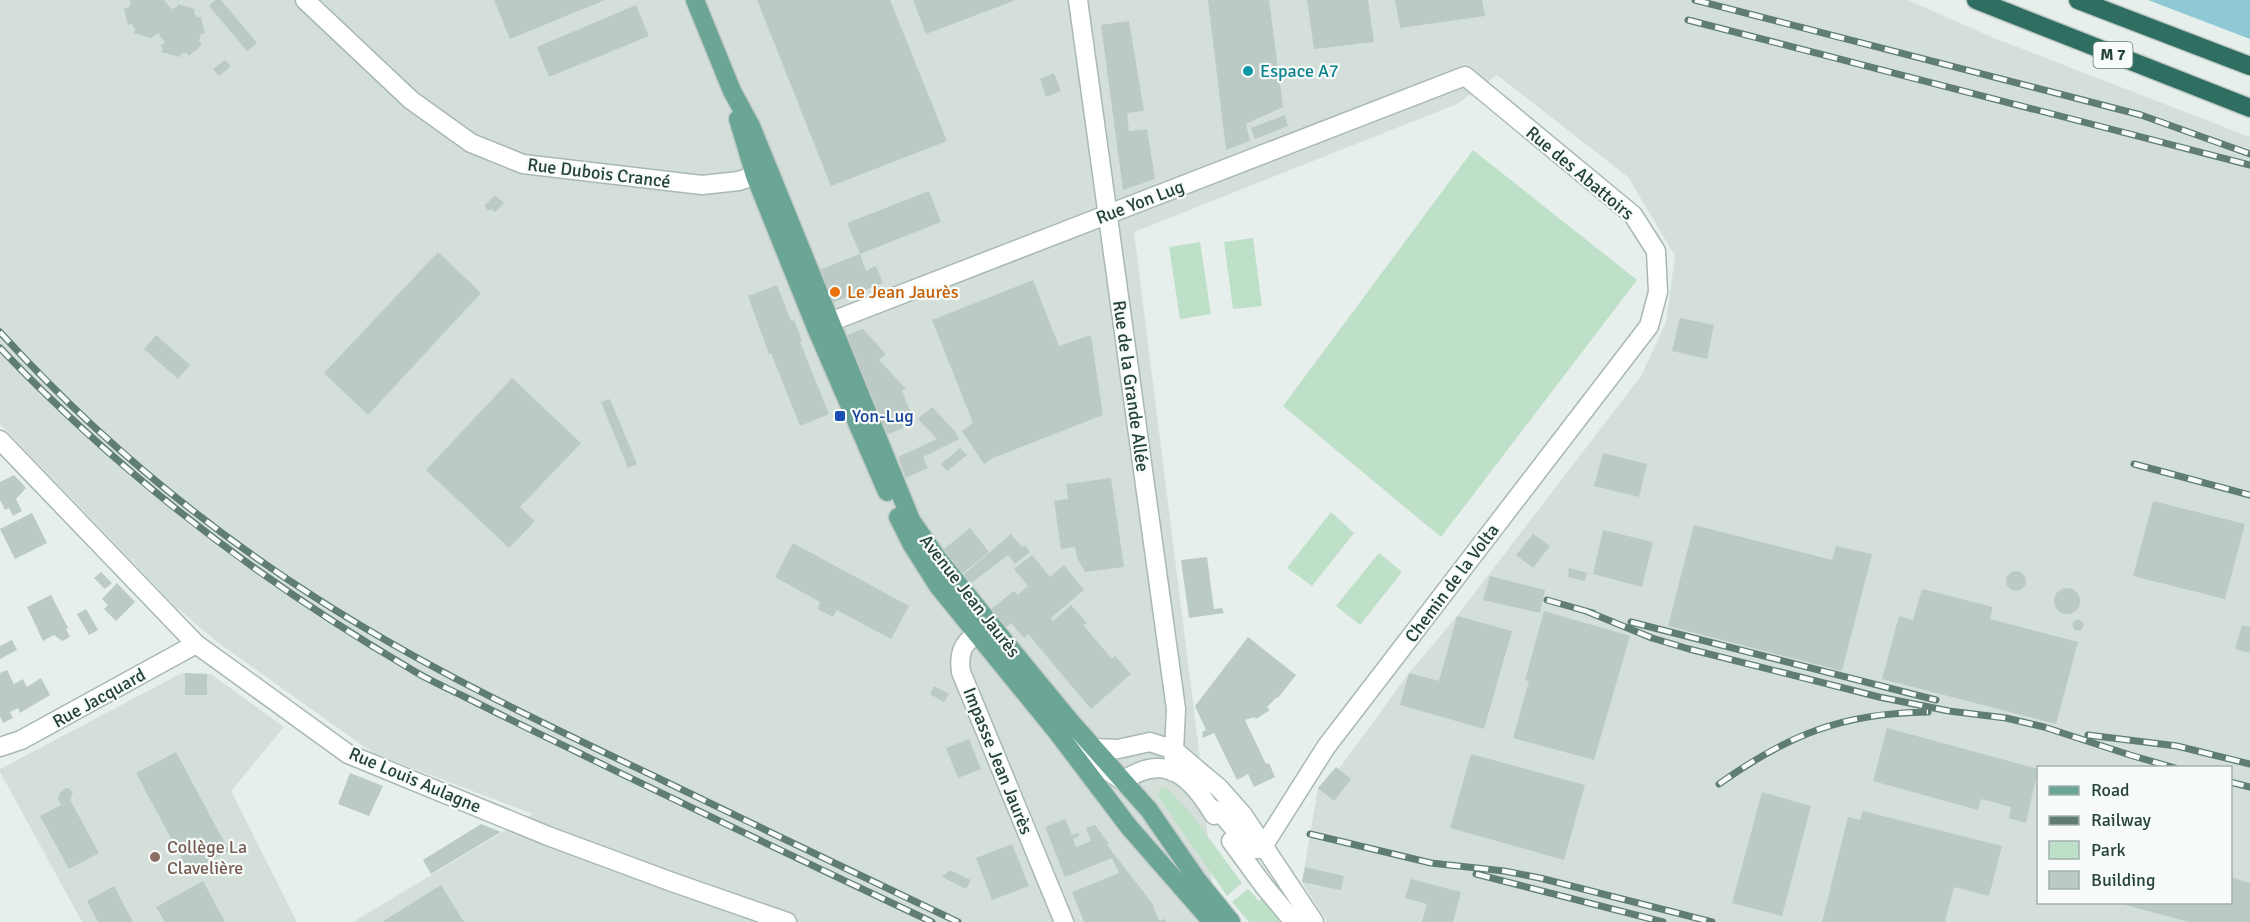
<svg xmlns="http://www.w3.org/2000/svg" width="2250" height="922" viewBox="0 0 2250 922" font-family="Signika,sans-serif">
	<rect width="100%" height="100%" fill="#e6efeb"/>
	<path fill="#d4dfda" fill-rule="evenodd" d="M0,0H1908L1989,36L2250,137V922H1327L1302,882L1318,788L1341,766L1409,673L1457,616L1641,376L1666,322L1675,256L1628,177L1497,75L1457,104L1134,232L1200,758L1216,922H353L533,814L373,753L217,642L175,606L0,424ZM2038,768H2230V902H2038Z
		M182,673L211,674L284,727L231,791L297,922H82L0,772V769Z"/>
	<path fill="#bfe0c8" d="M1473,150L1637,280L1441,537L1283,406Z
		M1253,238L1262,306L1233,309L1224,242Z
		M1200,242L1211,314L1180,319L1169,247Z
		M1331,512L1354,533L1312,586L1287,568Z
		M1379,553L1402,572L1360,625L1336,606Z
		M1166,787L1192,815L1242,883L1227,896L1160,799L1158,794L1160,789Z
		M1248,889L1259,901L1263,897L1283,922H1249L1232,902Z"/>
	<path fill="#8ec9d4" d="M2148,0H2250V39Z"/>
	<path fill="#bbcac4" d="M129,0H164L171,9L177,7L178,4L195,9L194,13L198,18L201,17L205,33L201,34L199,41L202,45L189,56L186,53H181L180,57L161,52L163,48L160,45L165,43L158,33L151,38L134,33L135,30L132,24L128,25L124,9L129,7L131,2Z
		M215,0H221L257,43L247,51L209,6Z
		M494,0H605L510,39Z
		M757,0H890L947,141L831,186Z
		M913,0H1016L926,34Z
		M1208,0H1269L1283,107L1246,124L1250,141L1226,150Z
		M1307,0H1368L1374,42L1314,49Z
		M1395,0H1482L1485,16L1400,28Z
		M636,5L649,36L549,77L537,47Z
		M1129,21L1144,111L1127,113L1129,131L1147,129L1155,179L1123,190L1101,25Z
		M225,60L231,66L219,76L213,69Z
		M1054,73L1061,91L1046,97L1040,79Z
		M1285,115L1288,126L1255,139L1251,128Z
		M929,191L941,222L860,254L847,223Z
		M495,195L504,203L495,212L491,209L489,211L484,206Z
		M438,252L481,293L368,415L324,373Z
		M860,254L866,271L876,266L883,283L832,303L819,270Z
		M1033,280L1059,346L1091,335L1103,415L993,458L984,464L962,431L973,423L932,320Z
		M777,285L791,321L794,320L802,341L800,342L829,414L800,426L771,353L769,354L748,296Z
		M1680,318L1714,325L1707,359L1672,351Z
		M863,329L886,354L879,360L906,389L902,391L915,423L886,435L845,336Z
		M156,335L190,365L178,379L144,349Z
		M512,378L581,443L520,507L535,521L509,548L426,470Z
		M610,399L637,464L628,468L601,402Z
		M932,407L955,431L959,439L923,457L928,468L906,478L898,457L937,439L918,419Z
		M960,448L967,455L947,471L941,464Z
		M1603,453L1647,464L1639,497L1594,486Z
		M14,475L26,488L16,499L22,511L13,516L9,508L5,510L0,500V482Z
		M1111,478L1124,567L1085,572L1077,558L1075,547L1061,549L1054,501L1068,499L1066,484Z
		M2153,501L2245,524L2225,599L2133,576Z
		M32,513L47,543L15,559L0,529Z
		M1694,525L1832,560L1836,546L1872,554L1842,671L1668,626Z
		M970,528L989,552L962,574L944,549Z
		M1603,530L1653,542L1642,587L1593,574Z
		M1011,534L1022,547L1025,545L1030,552L1015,564L1008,555L970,584L963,575Z
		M1533,534L1550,546L1533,568L1516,555Z
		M793,543L909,606L891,639L837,610L833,617L818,609L820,602L775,577Z
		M1032,555L1050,577L1064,565L1084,590L1051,618L1053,621L1071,605L1087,623L1083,625L1112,659L1115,656L1131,674L1091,709L1028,634L1024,638L1011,623L1006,627L991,609L1014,591L1018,595L1028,586L1014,569Z
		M1207,557L1214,609L1222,608L1224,613L1189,618L1181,560Z
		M1569,568L1587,573L1585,581L1568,577Z
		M2006 581a10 10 0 1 1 20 0a10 10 0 1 1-20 0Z
		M101,572L112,583L105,589L94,578Z
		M1490,576L1545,590L1540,613L1483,600Z
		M117,583L135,602L116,621L104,609L108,605L102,599Z
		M2054 601a13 13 0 1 1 26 0a13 13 0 1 1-26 0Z
		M1922,589L1993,607L1990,619L2078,642L2056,724L1882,679L1899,616L1913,620Z
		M51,595L68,628L66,629L70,637L62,641L54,635L43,641L27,607Z
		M86,609L98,630L89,635L77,614Z
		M1544,611L1630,636L1594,760L1513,738L1529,681L1525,680Z
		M1457,616L1512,631L1484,729L1400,705L1409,673L1439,681Z
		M2072.5 625a5.5 5.5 0 1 1 11 0a5.5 5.5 0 1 1-11 0Z
		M2242,625L2250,627V653L2235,649Z
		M1248,637L1296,675L1278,698L1277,697L1267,707L1270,710L1256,719L1254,717L1245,720L1266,764L1269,763L1275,777L1254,787L1248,774L1237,780L1214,733L1203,738L1202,732L1206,730L1195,706Z
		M12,640L17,650L0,659V646Z
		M7,670L14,684L23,679L27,687L41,678L50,695L20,713L18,708L10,712L13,718L3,723L0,716V673Z
		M185,673L207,674V695H185Z
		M934,686L949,694L944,702L930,694Z
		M1887,728L2038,769L2026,823L2009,818L2011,807L1981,799L1978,810L1873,781Z
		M969,739L981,769L958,778L946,748Z
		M176,752L229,851L189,872L136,773Z
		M1471,754L1585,785L1564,860L1450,828Z
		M1336,767L1351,779L1334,801L1318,788Z
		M350,773L383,786L369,816L338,804Z
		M68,788L73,792L70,800L99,853L69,869L40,816L61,805L58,799L59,794L64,789Z
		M1762,792L1811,806L1782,916L1732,903Z
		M1863,811L2002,846L1989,896L1954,887L1945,922H1822L1848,817L1860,820Z
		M1065,819L1072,835L1078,833L1079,836L1073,839L1076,847L1091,841L1086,828L1095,825L1109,844L1107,845L1152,903L1159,921L1165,919L1166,922H1084L1072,892L1119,873L1112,858L1065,877L1045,827Z
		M481,824L501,832L431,874L423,860Z
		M1012,844L1029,886L992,900L976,858Z
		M1305,867L1344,876L1341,890L1302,882Z
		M950,870L971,880L966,889L942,877Z
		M2230,877L2250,883V922H2189L2118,903H2230Z
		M1411,879L1461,892L1453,922H1422L1427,904L1405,898Z
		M203,881L225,922H165L156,907Z
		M441,885L464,922H382Z
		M114,886L133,922H98L87,901Z"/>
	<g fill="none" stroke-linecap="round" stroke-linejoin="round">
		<defs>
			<path id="minor" d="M305,0L411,100L471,143L523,164L702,185L739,181L767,171
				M1078,0L1176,709L1173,772
				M817,327L1465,76L1633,215L1656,251L1658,292L1649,326L1326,747L1264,845L1258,849H1251L1222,814L1209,807
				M0,440L196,644L348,754L548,836L672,882L787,922
				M991,634L985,630C964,639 958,651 961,672L1064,922
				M1057,720L1094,761L1123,781C1166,751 1192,778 1214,815
				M0,747L21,740L196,644
				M1094,748L1118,749L1150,742L1174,750L1219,788L1243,815L1314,922
				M1231,841L1264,886L1294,922"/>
			<path id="major" d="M695,0L732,91L751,126L911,520L938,559L1005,642L1070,721L1149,810L1198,881L1231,922
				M738,119L755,176L816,328L887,492
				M898,517L912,545L938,586L1057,732L1129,827L1212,922"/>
			<path id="highway" d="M1976,0L2250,108
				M2078,0L2250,66"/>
		</defs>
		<use href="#minor" stroke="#a8b8b2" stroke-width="21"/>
		<use href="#major" stroke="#c2cac8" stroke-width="21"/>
		<use href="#highway" stroke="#c2cac8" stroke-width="21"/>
		<use href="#minor" stroke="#fff" stroke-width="18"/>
		<use href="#major" stroke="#6aa596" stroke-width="18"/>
		<use href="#highway" stroke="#2f6f62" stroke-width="18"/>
		<defs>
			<path id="rail" d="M1695,0L2141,115L2250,154
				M1688,20L2250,165
				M0,332C92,433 198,522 313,596C423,667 542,723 660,779C759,827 859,875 958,922
				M0,348C122,476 257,579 409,668C426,679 445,687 463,696C501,715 539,734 577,752C695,810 814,866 932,922
				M2134,464L2250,495
				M1547,600L1593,613
				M1586,611L1652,638L1689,649L1879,697L1949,711L2006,718L2044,727L2130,755L2175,768
				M1631,622L1936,700
				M2088,735L2177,746L2250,764
				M2230,782L2250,787
				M1719,784C1788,735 1842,713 1928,712
				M1310,834L1431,863L1504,871L1540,878L1712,922
				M1476,874L1663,922"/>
		</defs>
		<use href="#rail" stroke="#5f7d75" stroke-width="7"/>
		<use href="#rail" stroke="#f7fbf9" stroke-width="4.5" stroke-dasharray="14" stroke-linecap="butt"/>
	</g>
	<circle fill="#0f9aa8" stroke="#f7fbf9" stroke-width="2" cx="1248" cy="71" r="6"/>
	<circle fill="#e8710a" stroke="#f7fbf9" stroke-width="2" cx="835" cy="292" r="6"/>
	<rect fill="#1a4fb4" stroke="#f7fbf9" stroke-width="2" x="834" y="410" width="12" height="12" rx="3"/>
	<circle fill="#8d6e63" stroke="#f7fbf9" stroke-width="2" cx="155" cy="857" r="6"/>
	<g text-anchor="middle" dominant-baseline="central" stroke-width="4.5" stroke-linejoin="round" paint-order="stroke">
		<rect fill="#f7fbf9" stroke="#637a73" stroke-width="1.5" x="2093.5" y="42" width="39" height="26" rx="4.5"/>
		<g font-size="16" font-weight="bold" fill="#24423a">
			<text x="2113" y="55">M 7</text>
		</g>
		<g font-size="18" fill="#0d838f" stroke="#f7fbf9" text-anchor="start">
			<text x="1260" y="71">Espace A7</text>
		</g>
		<g font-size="18" fill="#24423a" stroke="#f7fbf9">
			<text transform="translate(599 173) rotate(7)">Rue Dubois Crancé</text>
			<text transform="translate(1580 173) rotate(40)">Rue des Abattoirs</text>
			<text transform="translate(1140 202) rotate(-21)">Rue Yon Lug</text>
			<text transform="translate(1131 386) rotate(82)">Rue de la Grande Allée</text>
			<text transform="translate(1452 583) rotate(-53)">Chemin de la Volta</text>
			<text transform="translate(970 596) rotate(52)">Avenue Jean Jaurès</text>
			<text transform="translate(99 698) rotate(-29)">Rue Jacquard</text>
			<text transform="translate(998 761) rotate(68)">Impasse Jean Jaurès</text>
			<text transform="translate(415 780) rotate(23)">Rue Louis Aulagne</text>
		</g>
		<g font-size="18" fill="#c56008" stroke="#f7fbf9" text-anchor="start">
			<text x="847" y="292">Le Jean Jaurès</text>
		</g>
		<g font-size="18" fill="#164399" stroke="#f7fbf9" text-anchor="start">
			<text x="852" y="416">Yon-Lug</text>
		</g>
		<g font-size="18" fill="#785e54" stroke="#f7fbf9" text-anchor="start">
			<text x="167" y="847">Collège La<tspan x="167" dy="21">Clavelière</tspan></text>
		</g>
	</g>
	<rect x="2037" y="766" width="195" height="138" fill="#f7fbf9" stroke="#a3b1ad" stroke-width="1.5"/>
	<rect x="2049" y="786" width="30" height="9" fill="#6aa596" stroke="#a3b1ad" stroke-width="1.5"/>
	<text x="2091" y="796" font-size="18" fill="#24423a">Road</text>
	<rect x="2049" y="816" width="30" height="9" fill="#5f7d75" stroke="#a3b1ad" stroke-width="1.5"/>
	<text x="2091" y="826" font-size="18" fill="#24423a">Railway</text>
	<rect x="2049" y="841" width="30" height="18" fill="#bfe0c8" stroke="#a3b1ad" stroke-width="1.5"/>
	<text x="2091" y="856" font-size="18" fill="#24423a">Park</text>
	<rect x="2049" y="871" width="30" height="18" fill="#bbcac4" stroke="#a3b1ad" stroke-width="1.5"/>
	<text x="2091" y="886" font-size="18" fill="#24423a">Building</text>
</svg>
